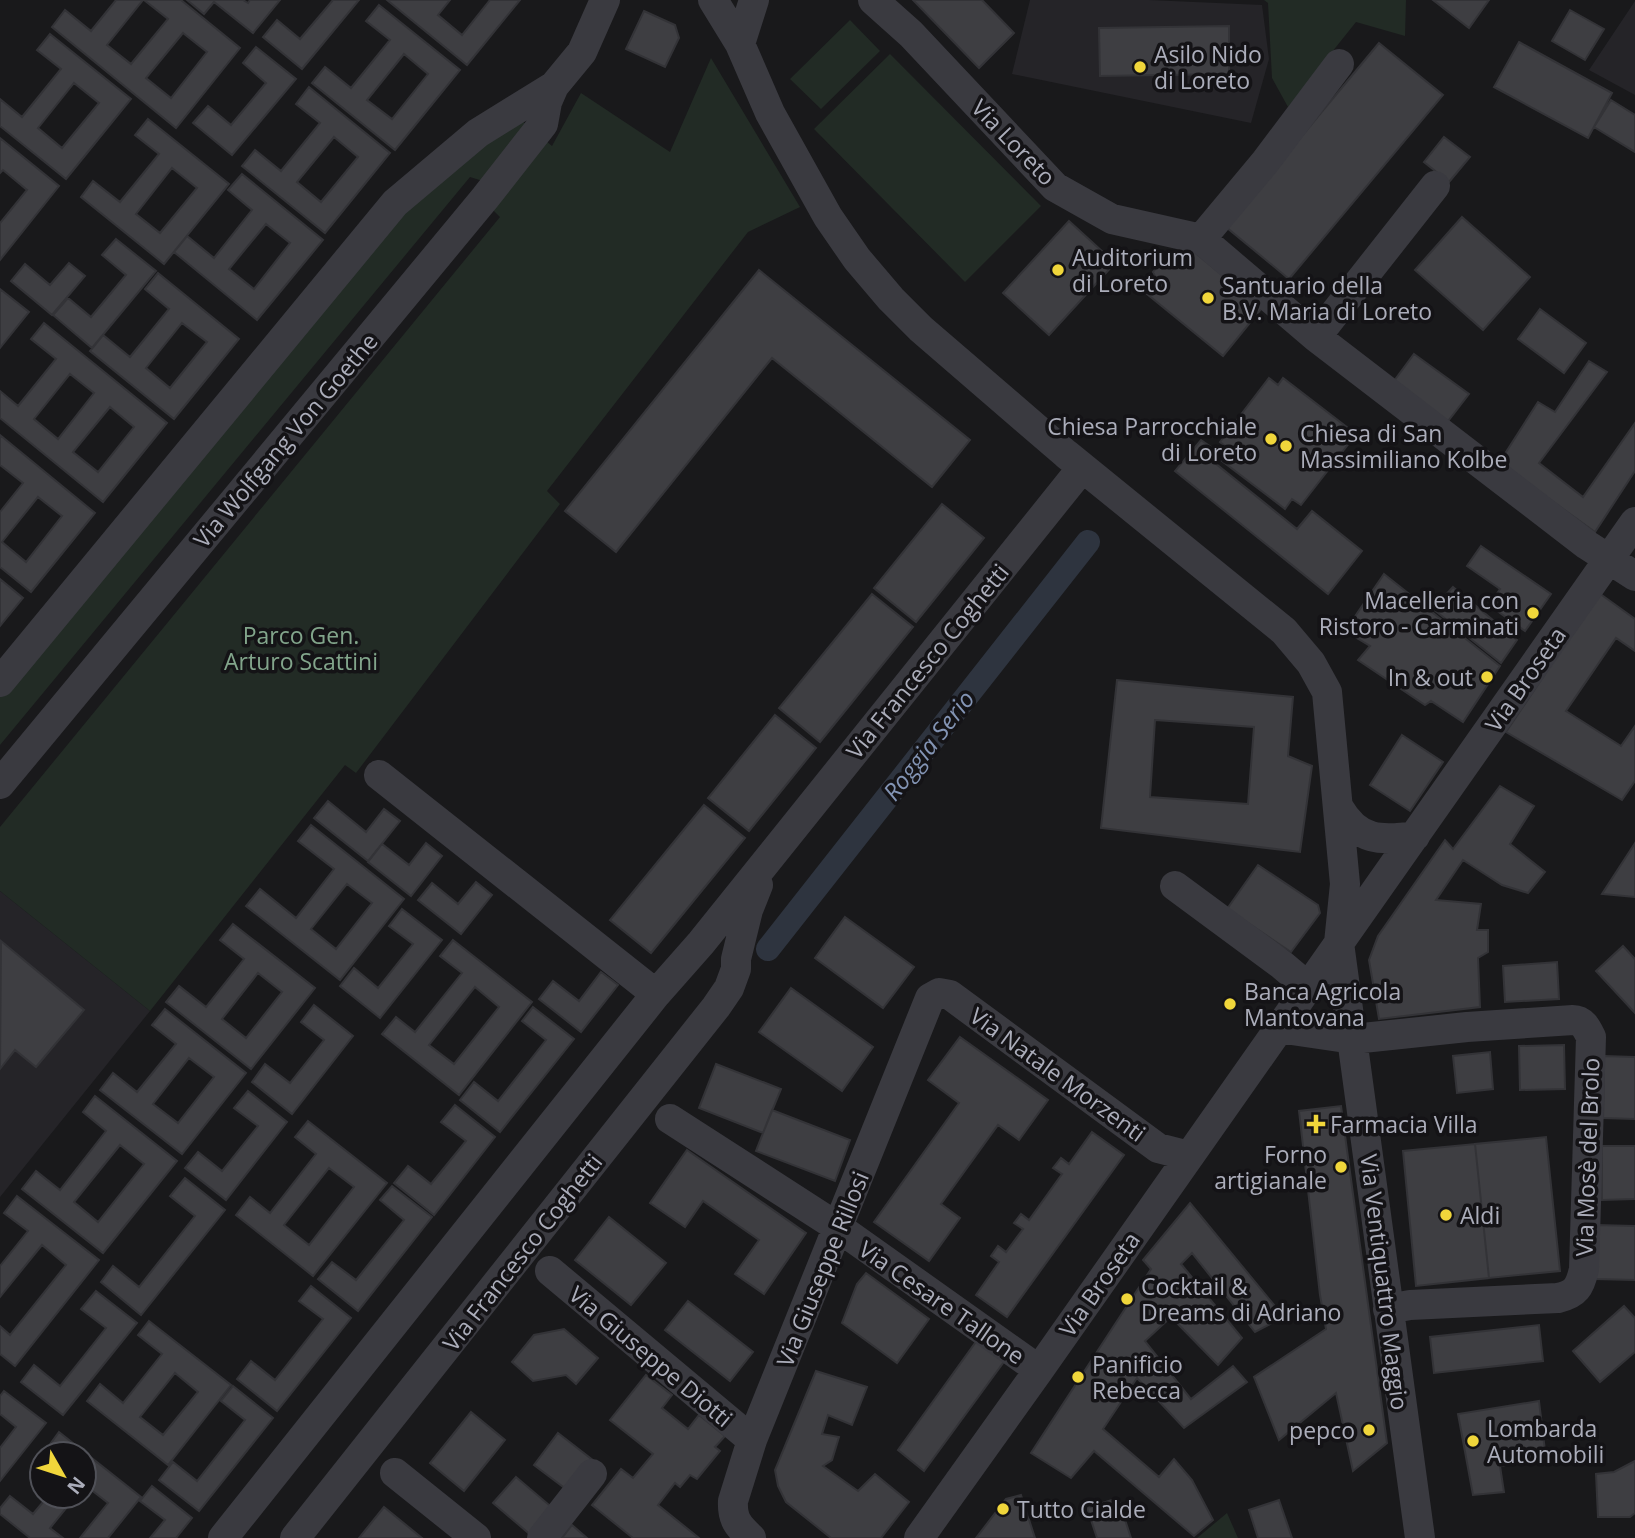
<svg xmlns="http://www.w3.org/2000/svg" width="1635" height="1538" viewBox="0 0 1635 1538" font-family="'Open Sans',sans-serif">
	<rect width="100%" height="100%" fill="#19191b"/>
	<path fill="#252428" d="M1030,0H1149L1262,5L1269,59L1251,123L1012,74Z
		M1635,1V95L1589,70Z
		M0,891L150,1011L0,1197Z"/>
	<path fill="#222b25" d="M1264,0H1406L1405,36L1356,22L1288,107L1272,78L1268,3Z
		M850,20L880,51L821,109L790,79Z
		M890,54L1041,206L965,282L814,129Z
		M711,58L800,207L748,232L547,491L560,504L356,773L345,765L150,1011L0,891V827L500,217L493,210L486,182L470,177L0,745V696L406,204L486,139L522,121L552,146L581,93L670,152Z
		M1227,1513L1238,1538H1197Z"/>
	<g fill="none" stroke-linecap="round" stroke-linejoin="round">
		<path stroke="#2e343f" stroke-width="24" d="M768,949L1088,542"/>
	</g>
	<path fill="#3e3e42" stroke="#333337" stroke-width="2" fill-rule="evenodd" d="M116,0H143L107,45L131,64L168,19L144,0H181L240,48L176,128L52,27L65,10L91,31ZM183,33L207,52L171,98L146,78Z
		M187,0H243L248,3L250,0H280L253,33L214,2L204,14Z
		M333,0H359L302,69L263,37L277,20L300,39Z
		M387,0H450L438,15L462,35L490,0H520L467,65Z
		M913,0H982L1014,33L979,68Z
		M1433,0H1489L1469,28Z
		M379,5L460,70L395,150L312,83L325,67L351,88L390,40L366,21ZM404,54L428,74L392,119L367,100Z
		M1570,10L1604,29L1585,60L1552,41Z
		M644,11L675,25L679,38L665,67L626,49Z
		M1229,26V74L1100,76L1099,28Z
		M50,34L131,99L66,179L0,126V99L22,117L61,69L37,50ZM74,83L99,103L62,148L38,128Z
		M1519,42L1612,93L1588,138L1494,87Z
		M1379,43L1443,95L1289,279L1226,227Z
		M256,47L296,79L232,155L193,123L208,106L231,125L266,83L243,63Z
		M309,87L390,153L325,233L242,166L255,150L281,171L320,123L296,104ZM334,137L358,157L321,202L297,182Z
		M1611,100L1635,115V152L1594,127Z
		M148,119L229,184L164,264L81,197L93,181L120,202L159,154L135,135ZM172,168L197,188L160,233L136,214Z
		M1444,137L1470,157L1449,182L1424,162Z
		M0,138L59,186L0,260V223L27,190L3,170L0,173Z
		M242,174L323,240L257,320L174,252L187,236L214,258L252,210L228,190ZM266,224L290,243L254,289L229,269Z
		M1462,217L1530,277L1483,330L1415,270Z
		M1069,221L1115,263L1049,335L1003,293Z
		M116,239L156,271L92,348L53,315L68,298L91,317L126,275L102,255Z
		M1186,245L1262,308L1223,356L1147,294L1157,281L1153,272L1165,257H1176Z
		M69,263L85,276L52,315L11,281L25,264L50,285Z
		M759,270L970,440L932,487L772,358L616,552L565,511Z
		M158,273L239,339L174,419L90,351L103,335L130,357L169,309L145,289ZM182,323L207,342L170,388L146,368Z
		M0,289L29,312L0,348Z
		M1540,309L1586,343L1564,373L1518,339Z
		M44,323L167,423L103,502L0,418V391L18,406L56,359L31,339ZM70,374L94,393L58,439L34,419ZM110,407L134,427L98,472L73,452Z
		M1414,354L1469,394L1445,425L1391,385Z
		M1589,361L1607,372L1539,463L1583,497L1635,423V471L1595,532L1499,463L1538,402L1555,412Z
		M1269,378L1278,385L1283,378L1348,428L1342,436L1350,442L1301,505L1292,499L1285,509L1222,461L1230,450L1220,442Z
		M0,435L95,513L31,592L0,567V512L23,483L0,465ZM38,497L62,516L26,562L2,542Z
		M1201,440L1211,447L1205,455L1297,529L1312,511L1362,551L1328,594L1175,471Z
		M942,504L984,538L916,622L874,588Z
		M1481,546L1551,594L1525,631L1489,605L1500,589L1467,566Z
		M1384,574L1500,666L1463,722L1431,701L1425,705L1358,660L1370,646L1345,631Z
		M0,579L23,598L0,626Z
		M1453,587L1517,640L1501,663L1433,609Z
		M1599,593L1635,619V651L1616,638L1566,711L1621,746L1635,726V781L1622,800L1506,732Z
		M872,594L913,627L820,742L779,708Z
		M1117,680L1293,697L1288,756L1312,766L1300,852L1101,828ZM1155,720L1254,727L1248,804L1150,797Z
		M775,715L816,748L749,831L708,798Z
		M1402,735L1443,762L1410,811L1370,785Z
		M1500,786L1534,806L1510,844L1545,872L1528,893L1502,885L1463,860L1436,900L1481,904L1477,930H1488V952L1478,958L1480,1007L1379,1019L1369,960L1378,936L1445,840L1453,849Z
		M328,801L366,832L384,809L400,821L368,861L314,818Z
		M704,805L745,838L651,953L610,920Z
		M311,825L404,899L340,980L246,906L260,889L296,918L334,869L298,841ZM347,884L372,903L336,949L311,929Z
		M426,843L442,856L411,896L368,862L382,844L409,865Z
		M1635,843V897L1602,894Z
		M1258,865L1318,905L1320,913L1291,952L1227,909Z
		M476,882L492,895L461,934L418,900L432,883L458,904Z
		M402,909L442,940L380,1018L340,986L354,968L378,988L413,944L389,926Z
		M845,917L914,967L883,1008L815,958Z
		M233,924L315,988L251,1069L166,1002L179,986L206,1007L244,959L220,940ZM258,973L282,992L246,1038L222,1019Z
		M453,940L532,1002L459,1095L382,1034L396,1017L415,1032L462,973L440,956ZM475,987L499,1007L454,1064L429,1045Z
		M1,941L84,1010L36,1067L15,1050L0,1069Z
		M1623,946L1635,959V1013L1596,971Z
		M1557,962L1559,999L1505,1002L1503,966Z
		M601,972L618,985L581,1032L539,999L553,981L579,1001Z
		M791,988L873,1047L842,1091L759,1032Z
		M314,1005L353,1036L292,1114L252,1082L265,1064L290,1083L324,1040L301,1022Z
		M533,1007L574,1039L500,1132L460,1100L474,1082L498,1101L546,1040L522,1021Z
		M165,1009L246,1073L182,1154L100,1090L113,1073L137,1092L176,1044L152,1025ZM189,1058L214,1077L178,1123L153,1104Z
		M960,1037L1048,1100L1019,1140L998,1125L941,1204L960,1218L929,1261L874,1222L959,1103L928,1080Z
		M1564,1045L1565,1089L1520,1090L1519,1046Z
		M1490,1052L1493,1089L1457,1093L1453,1056Z
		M1604,1056L1635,1057V1119L1603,1118Z
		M716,1064L781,1089L763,1133L699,1108Z
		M248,1091L287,1122L226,1200L185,1168L198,1152L222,1171L258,1126L234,1108Z
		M95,1096L177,1161L103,1253L22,1189L36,1171L60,1190L106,1131L83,1112ZM120,1145L144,1164L98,1222L74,1202Z
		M455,1105L495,1137L434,1215L394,1183L408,1166L431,1184L466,1141L441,1122Z
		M1341,1106L1387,1443L1353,1471L1336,1393L1279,1440L1254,1377L1326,1329L1320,1295L1299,1111Z
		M772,1110L850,1140L835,1181L756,1151Z
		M308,1121L387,1183L313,1276L236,1215L250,1197L270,1213L316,1154L295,1137ZM329,1168L354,1187L309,1245L284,1225Z
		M1092,1132L1124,1155L1007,1317L976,1295L999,1262L991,1256L998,1246L1006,1252L1023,1229L1014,1223L1021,1214L1029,1220L1062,1174L1053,1168L1061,1158L1069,1164Z
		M1546,1137L1560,1271L1489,1278L1475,1144Z
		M1475,1144L1489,1278L1416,1286L1403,1151Z
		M1602,1146H1635V1199L1602,1200Z
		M687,1150L806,1233L764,1294L735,1274L759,1240L703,1201L685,1227L650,1203Z
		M185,1178L225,1210L141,1315L101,1282L113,1266L139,1287L195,1216L170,1196Z
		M392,1186L432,1217L358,1311L318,1279L332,1262L356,1280L404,1220L380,1200Z
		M17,1196L99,1260L15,1366L0,1354V1326L10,1335L66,1265L42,1245L0,1297V1266L28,1231L4,1213Z
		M1190,1203L1284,1317L1255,1332L1192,1253L1181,1264L1242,1338L1218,1365L1171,1317L1145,1341L1191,1399L1233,1366L1247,1382L1184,1428L1137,1378L1103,1429L1159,1477L1174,1459L1192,1480L1213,1520L1194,1536L1094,1451L1071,1478L1031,1453L1151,1269L1143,1260Z
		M609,1217L666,1263L631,1305L575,1260Z
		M1596,1225L1635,1226V1280L1595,1279Z
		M866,1273L929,1319L897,1363L842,1323L857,1284Z
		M311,1286L351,1318L277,1411L237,1379L251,1361L275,1380L323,1319L299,1301Z
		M96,1291L137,1323L63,1415L21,1382L34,1365L60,1386L106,1328L81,1309Z
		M688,1301L753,1352L730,1381L665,1330Z
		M1624,1306L1635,1318V1352L1600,1382L1573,1351Z
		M149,1321L231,1385L168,1465L87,1401L100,1384L123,1403L162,1354L138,1335ZM175,1373L198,1392L163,1435L140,1417Z
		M1539,1325L1543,1361L1434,1373L1430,1337Z
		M564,1329L598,1358L576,1384L566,1375L533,1381L512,1362L534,1335Z
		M978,1339L1006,1359L924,1471L898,1450Z
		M816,1371L867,1387L852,1425L828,1415L822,1434L839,1437L832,1460L823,1466L858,1491L875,1474L909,1502L881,1538H831L786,1502L778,1486L775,1470Z
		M646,1375L672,1395L662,1408L688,1429L699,1415L725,1436L715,1447L720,1451L697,1479L690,1475L680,1487L675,1483L658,1505L699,1538H633L592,1505L621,1469L633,1478L653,1454L610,1420Z
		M233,1386L273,1418L199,1511L159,1480L173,1462L197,1481L245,1420L221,1401Z
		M4,1391L46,1423L0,1481V1448L16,1427L0,1414V1396Z
		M1539,1401L1546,1459L1500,1466L1504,1492L1473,1495L1458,1414Z
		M471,1412L505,1440L464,1491L430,1463Z
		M59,1432L141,1497L108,1538H80L108,1503L85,1485L84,1486V1454H57L48,1447Z
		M558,1433L594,1461L570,1492L534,1465Z
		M1635,1461V1513L1630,1517H1598L1596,1474L1614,1472Z
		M516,1477L555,1510L532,1536L493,1503Z
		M152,1486L192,1518L176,1538H150L165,1520L140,1501Z
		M1021,1495L1035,1538H976L1006,1499Z
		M10,1496L33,1514L48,1496H76L50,1528L63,1538H30L0,1514V1508Z
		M1118,1498L1131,1538H1097L1087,1508Z
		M1279,1500L1292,1538H1258L1249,1510Z
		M384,1507L422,1538H359Z
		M572,1525L587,1538H562Z"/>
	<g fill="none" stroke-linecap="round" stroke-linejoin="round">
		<path stroke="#3a3a40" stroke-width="30" d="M713,0L740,44L770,113L828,217L857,259L891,299L921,329L1066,454L1284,631L1311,663L1327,692L1345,884L1339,943L1420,1538
			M873,0L911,34L1055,187L1112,219L1201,239L1316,337L1587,545L1635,576
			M740,44L754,0
			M1201,239L1266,161L1339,64
			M1316,337L1435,186
			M0,682L395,203L478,133L554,86
			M379,775L656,994
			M0,784L485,198L543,124L547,102L554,86L582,52L605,0
			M1339,808C1358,841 1381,841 1415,836
			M1175,886L1282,965L1308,987
			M1278,1028L1353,1039L1467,1027L1573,1020C1583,1020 1587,1029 1591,1037L1584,1269C1580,1287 1576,1294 1558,1298L1410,1305L1388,1309
			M670,1119L839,1228L1039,1370
			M550,1271L752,1440
			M395,1473L476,1538
			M223,1538L656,994L701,943L1082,468
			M295,1538L716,1007L729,988L736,969V959L748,910L758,885
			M542,1538L592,1474
			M751,1538C738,1526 732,1519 733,1501L752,1440L930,998L939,993L950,995L1158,1148L1189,1156
			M919,1538L1039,1370L1635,522"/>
	</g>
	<g fill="#f0d63b" stroke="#141316" stroke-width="2.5">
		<circle cx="1140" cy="67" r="7"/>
		<circle cx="1058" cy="270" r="7"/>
		<circle cx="1208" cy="298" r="7"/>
		<circle cx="1271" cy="439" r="7"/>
		<circle cx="1286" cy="446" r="7"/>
		<circle cx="1533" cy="613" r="7"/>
		<circle cx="1487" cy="677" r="7"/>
		<circle cx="1230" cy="1004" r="7"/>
		<path d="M1312.5 1113.5h7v7h7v7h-7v7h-7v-7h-7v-7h7z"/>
		<circle cx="1341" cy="1167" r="7"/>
		<circle cx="1446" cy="1215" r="7"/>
		<circle cx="1127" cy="1299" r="7"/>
		<circle cx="1078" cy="1377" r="7"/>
		<circle cx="1369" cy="1430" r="7"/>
		<circle cx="1473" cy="1441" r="7"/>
		<circle cx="1003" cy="1509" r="7"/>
	</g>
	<g text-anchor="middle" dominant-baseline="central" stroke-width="7" stroke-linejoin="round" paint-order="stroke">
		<g font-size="23" fill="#abadba" stroke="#141316" text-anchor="start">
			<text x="1154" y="54">Asilo Nido<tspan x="1154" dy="26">di Loreto</tspan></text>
			<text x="1072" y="257">Auditorium<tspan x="1072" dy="26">di Loreto</tspan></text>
			<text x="1222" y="285">Santuario della<tspan x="1222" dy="26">B.V. Maria di Loreto</tspan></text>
			<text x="1257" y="426" text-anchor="end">Chiesa Parrocchiale<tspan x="1257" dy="26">di Loreto</tspan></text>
			<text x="1300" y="433">Chiesa di San<tspan x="1300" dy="26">Massimiliano Kolbe</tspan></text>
			<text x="1519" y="600" text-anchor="end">Macelleria con<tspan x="1519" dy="26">Ristoro - Carminati</tspan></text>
			<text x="1473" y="677" text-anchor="end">In &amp; out</text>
			<text x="1244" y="991">Banca Agricola<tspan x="1244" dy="26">Mantovana</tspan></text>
			<text x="1330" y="1124">Farmacia Villa</text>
			<text x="1327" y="1154" text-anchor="end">Forno<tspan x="1327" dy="26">artigianale</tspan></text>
			<text x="1460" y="1215">Aldi</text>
			<text x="1141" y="1286">Cocktail &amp;<tspan x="1141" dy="26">Dreams di Adriano</tspan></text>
			<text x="1092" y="1364">Panificio<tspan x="1092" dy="26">Rebecca</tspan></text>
			<text x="1487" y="1428">Lombarda<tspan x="1487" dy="26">Automobili</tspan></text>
			<text x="1355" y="1430" text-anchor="end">pepco</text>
			<text x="1017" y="1509">Tutto Cialde</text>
		</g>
		<g font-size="23" fill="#abadba" stroke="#141316">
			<text transform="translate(1014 142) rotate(46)">Via Loreto</text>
			<text transform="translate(285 440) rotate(-50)">Via Wolfgang Von Goethe</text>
			<text transform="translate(927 661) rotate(-51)">Via Francesco Coghetti</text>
			<text transform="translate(1525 679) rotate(-55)">Via Broseta</text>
			<text transform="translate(1058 1074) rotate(36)">Via Natale Morzenti</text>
			<text transform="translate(1587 1157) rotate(-88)">Via Mosè del Brolo</text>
			<text transform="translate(522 1252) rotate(-52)">Via Francesco Coghetti</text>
			<text transform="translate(822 1269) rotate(-68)">Via Giuseppe Rillosi</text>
			<text transform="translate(1385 1282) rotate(83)">Via Ventiquattro Maggio</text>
			<text transform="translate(1099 1284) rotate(-55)">Via Broseta</text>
			<text transform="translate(942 1302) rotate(35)">Via Cesare Tallone</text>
			<text transform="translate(651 1356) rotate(40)">Via Giuseppe Diotti</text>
		</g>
		<g font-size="23" fill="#82a58b" stroke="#141316">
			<text x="301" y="635">Parco Gen.<tspan x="301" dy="26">Arturo Scattini</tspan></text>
		</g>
		<g font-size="24" font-style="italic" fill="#8394b4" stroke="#141316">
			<text transform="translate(928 745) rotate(-52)">Roggia Serio</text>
		</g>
	</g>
	<g transform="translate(63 1475) rotate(129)"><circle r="33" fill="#141316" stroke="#505158" stroke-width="2"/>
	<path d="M0-5L12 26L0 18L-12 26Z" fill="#f0d63b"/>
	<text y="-10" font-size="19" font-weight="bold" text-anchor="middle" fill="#abadba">N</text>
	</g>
</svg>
